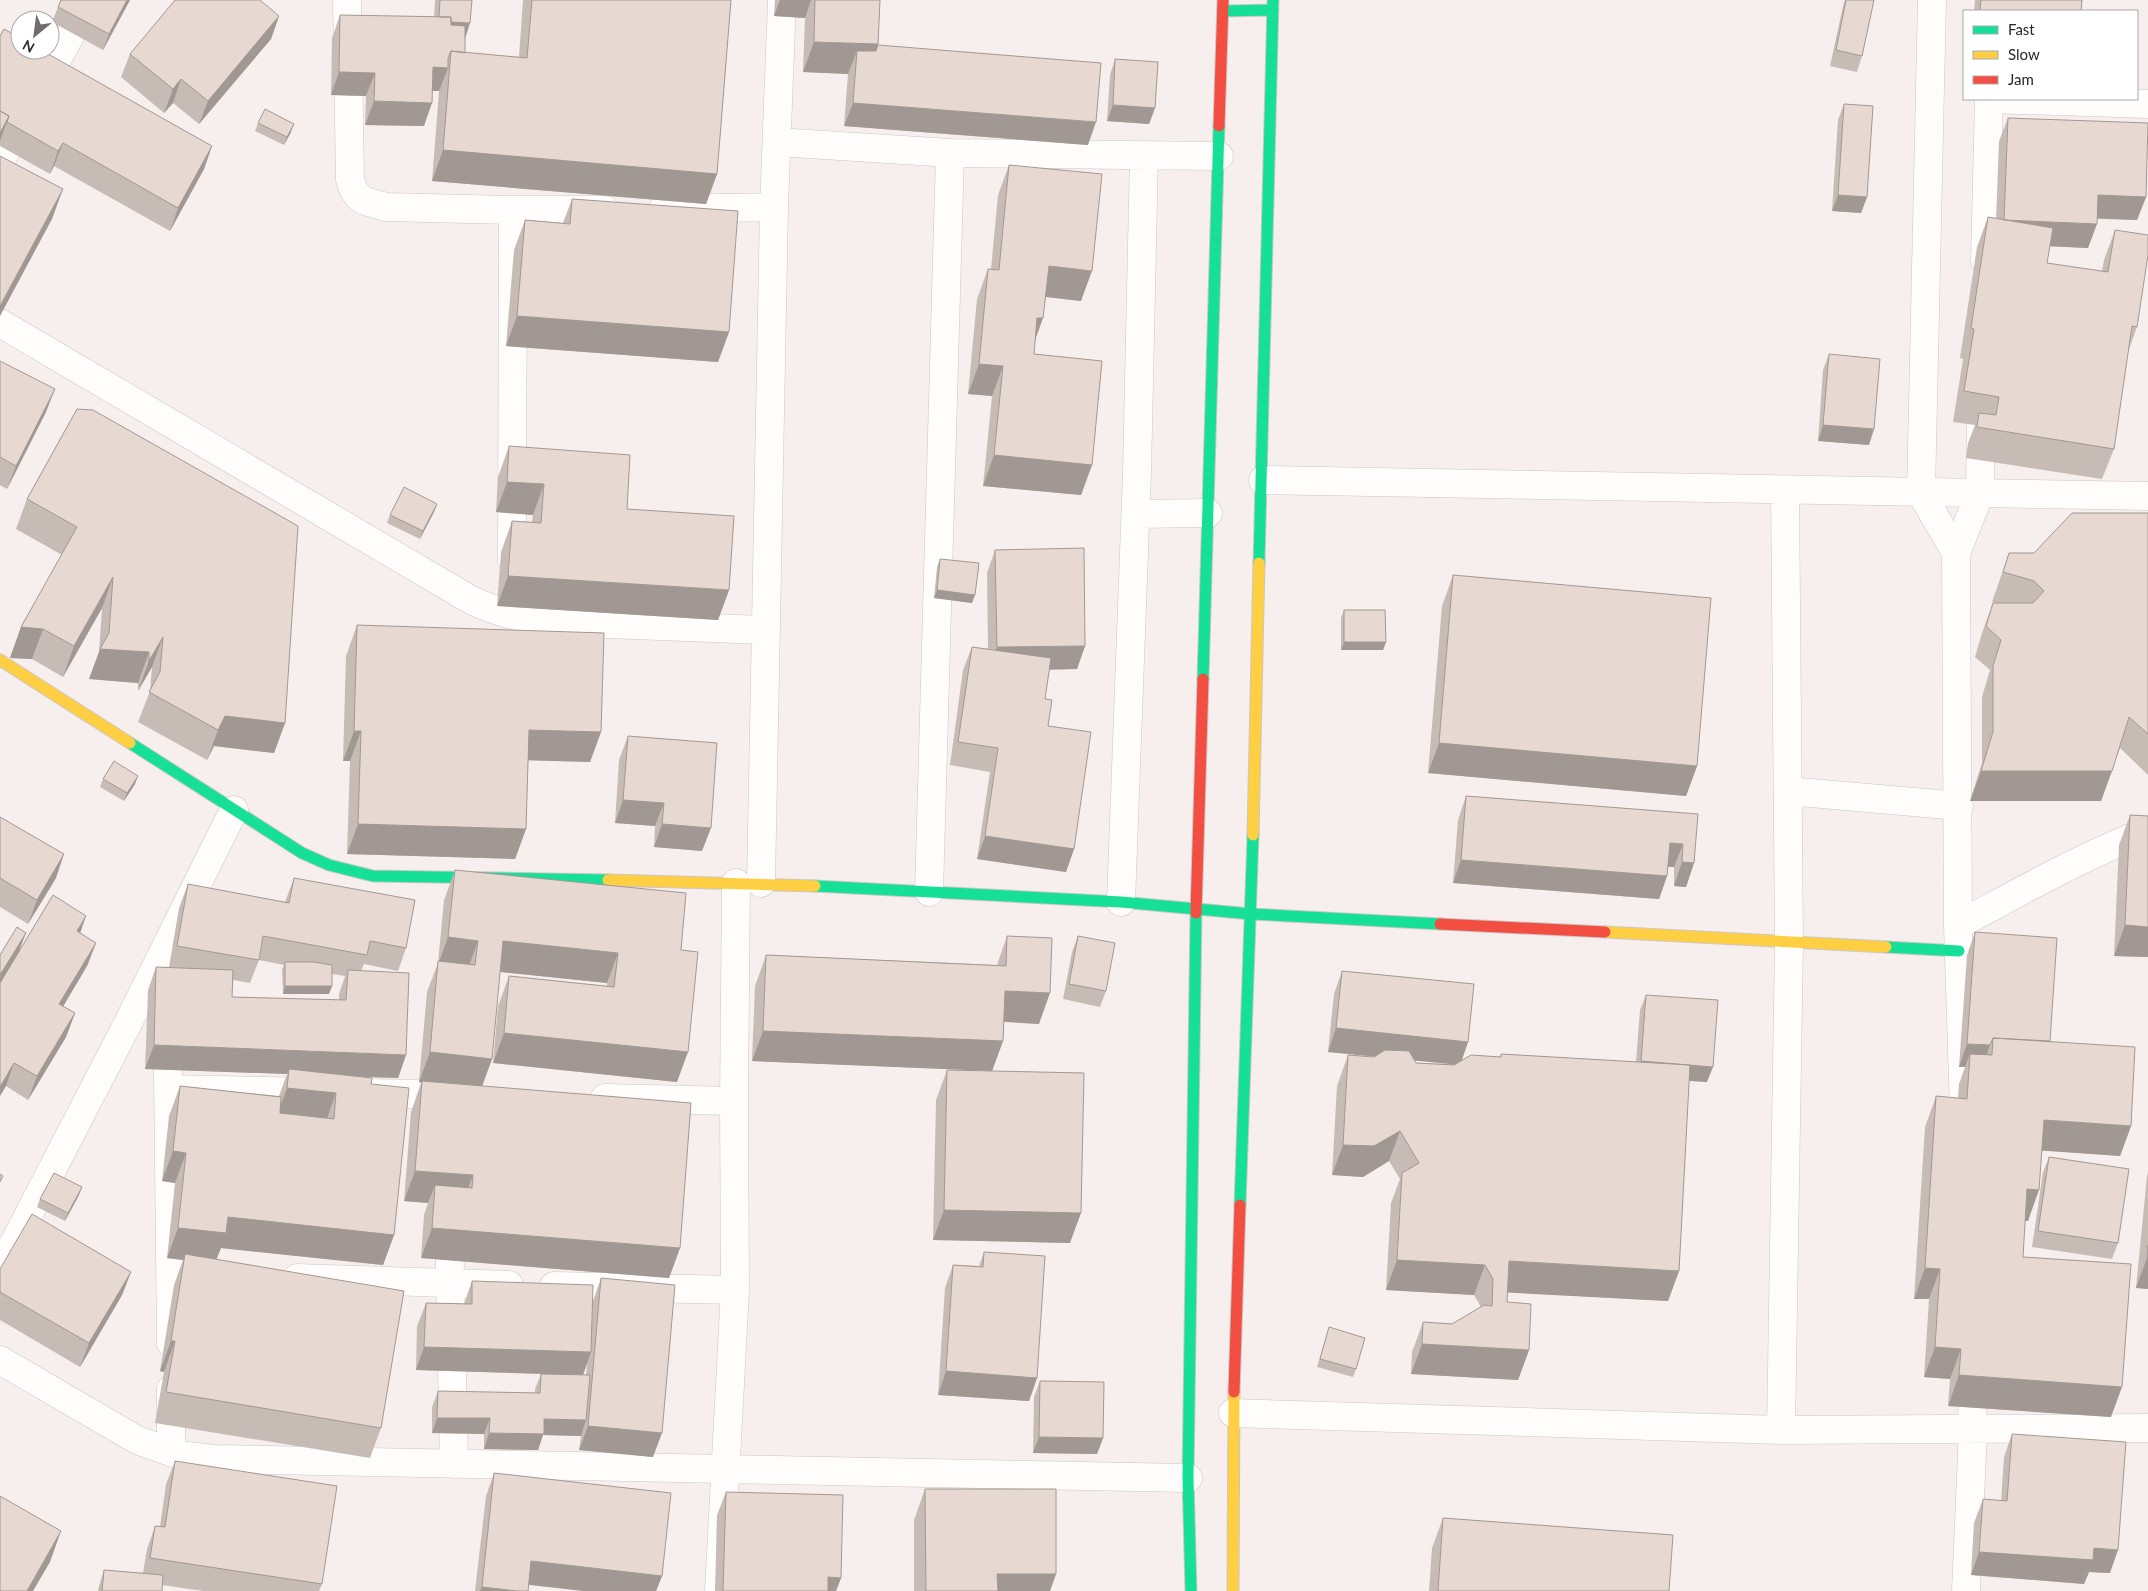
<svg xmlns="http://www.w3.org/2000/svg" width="2148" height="1591" viewBox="0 0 2148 1591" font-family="Lato,sans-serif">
	<rect width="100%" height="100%" fill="#f7efee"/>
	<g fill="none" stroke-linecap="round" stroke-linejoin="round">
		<defs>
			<path id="street" d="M347,0L350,179L353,189L359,197L365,201L386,207L513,210
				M1932,0L1921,493L1956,553
				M1991,99L2148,104
				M777,142L950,153L1219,156
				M0,162L90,0
				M663,209L774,207
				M1985,260L1989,99
				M0,323L471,600C499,613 524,620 555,622L764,630
				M1263,480L2148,496
				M1136,514L1208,513
				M512,561L513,210H605
				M1788,791L1959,806
				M761,883L774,207L782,0
				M929,892L950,153
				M1121,902L1137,472L1144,155
				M1958,925C2020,892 2082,856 2148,831
				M168,1071L171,1343
				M168,1089L317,1092
				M370,1093L455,1095
				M605,1098L734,1101
				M1964,1112L1958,925L1956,553L1980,493L1981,422
				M449,1224L454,1464
				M0,1270L127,1025L234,810
				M171,1273L217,1275
				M297,1278L509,1285
				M554,1286L735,1290
				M0,1360L137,1440L179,1455L214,1459L1188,1478
				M171,1389V1452
				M1233,1413L1781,1430L2148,1428
				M1781,1430L1789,943L1785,490
				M719,1591L735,1290L734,1101L736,883
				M1966,1591L1973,1430L1971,1370"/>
			<path id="fast" d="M1223,11L1273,10
				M1259,563L1273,0
				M1203,679L1219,126
				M130,743L302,853L329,865L373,876L608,880
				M815,886L1121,902L1251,914L1440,924
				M1886,947L1959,951
				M1240,1205L1253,835
				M1191,1591L1188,1478L1196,913"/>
			<path id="slow" d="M0,660L130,743
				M1253,835L1259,563
				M608,880L815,886
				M1605,932L1886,947
				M1233,1591L1234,1392"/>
			<path id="jam" d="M1219,126L1223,0
				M1196,913L1203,679
				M1440,924L1605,932
				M1234,1392L1240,1205"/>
		</defs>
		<use href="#street" stroke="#ccc6c5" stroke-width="29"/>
		<use href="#fast" stroke="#ccc6c5" stroke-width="13"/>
		<use href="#slow" stroke="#ccc6c5" stroke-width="13"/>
		<use href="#jam" stroke="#ccc6c5" stroke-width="13"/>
		<use href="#street" stroke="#fefdfc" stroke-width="28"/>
		<use href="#fast" stroke="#16e098" stroke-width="11"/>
		<use href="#slow" stroke="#ffcf43" stroke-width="11"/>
		<use href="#jam" stroke="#f24e42" stroke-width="11"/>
	</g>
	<path fill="#c7bbb5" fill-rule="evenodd" d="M130,0L103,50L52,22L58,7Z
		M435,0H472L465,38V53L519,57L523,0H731L717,174L706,204L432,181L439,91H432L424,126L365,125L366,96L331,95L332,38L340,15L434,17Z
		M775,0H880L878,45L1088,145L844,126L848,74L803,72L805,18L774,16Z
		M1845,0H1874L1862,56L1857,72L1830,66L1843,6Z
		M1975,0H2082L2081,11H1974Z
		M279,16L271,39L199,124L173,103L164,113L121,77L130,54Z
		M0,36L212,146L204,169L170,231L54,166L50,174L0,146Z
		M1115,59L1155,108L1149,124L1107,121L1110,75Z
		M1844,104L1867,197L1861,213L1832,211L1838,120Z
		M2008,118L2146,197L2137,220L2097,219L2088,248L2050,246L2047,263L2102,271L2104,260L2115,230L2137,327L2128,352L2114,449L2102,479L1966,458L1968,443L1975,425L1953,422L1963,359L1960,358L1977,247L1988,217L1996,219L1999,141Z
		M258,123L291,132L284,145L255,131Z
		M1009,165L1081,301L1046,297L1035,341L1034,354L1092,465L1081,495L983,486L992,396L968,394L977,299L988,269H991L998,195Z
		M572,199L729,332L718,362L506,346L514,250L525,220L563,223Z
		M1829,354L1869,445L1818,441L1823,370Z
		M0,361L46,412L7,489L0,485Z
		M77,409L285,723L274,753L214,746L207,760L138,722L150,691L152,667L138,691V683L89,679L99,653L102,608L63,677L32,659L10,658L21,627L62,555L16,529L27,499Z
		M509,446L627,509L729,590L718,620L497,606L501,552L512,521L532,522L533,515L496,512L498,477Z
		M437,504L434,512L420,539L387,523L390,515Z
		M2148,513V775L2120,748L2101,801H1970L1982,763V697L1990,670L1975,657L1982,633L1993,603H1995L1992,602L2009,553H2034Z
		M995,550L1085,646L1077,669L1049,670L1045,699L1048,726L1074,849L1066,872L977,859L990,772L950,765L963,670L972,647L988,649L987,573Z
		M940,559L972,603L934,598L937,567Z
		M1453,575L1697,766L1686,796L1428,773L1442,606Z
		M1344,610L1386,642L1383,650H1341V618Z
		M357,625L601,732L590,762L528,760L526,829L515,859L347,854L350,761H343L346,656Z
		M628,736L702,851L654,847L655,826L615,823L619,760Z
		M103,779L135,784L124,801L100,787Z
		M1466,796L1698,814L1694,863L1686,887L1674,886V867H1668L1667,876L1659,899L1453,883L1458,820Z
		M2130,815L2148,816V957L2114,956L2119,845Z
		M0,817L56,878L28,924L0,907Z
		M455,870L681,950L677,1082L493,1063L498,1006L509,976L607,986V983L500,972L492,1059L482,1086L680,1248L669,1278L421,1258L424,1215L428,1203L404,1201L411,1112L421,1083L419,1082L427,992L438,963L444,900Z
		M294,878L406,948L398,971L364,964L361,971L406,1055L398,1078L362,1077L371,1084L394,1235L383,1265L221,1248L216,1260L381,1428L370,1458L155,1423L164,1372L160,1371L174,1285L183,1260L167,1258L175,1183L162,1181L169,1116L180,1086L279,1096L287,1074L145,1069L148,990L156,967H169L179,908L188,884L285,902ZM259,960L284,965L282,970L283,994H329L332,986V974L345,976L339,994V1000L232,997L233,980L250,983Z
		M86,916L80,933L96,943L87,966L63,1006L75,1013L66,1037L28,1100L6,1086L0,1096V955L26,933L19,950Z
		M1975,932L2050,1041L2131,1126L2120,1156L2042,1150L2028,1221L2025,1220L2023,1257L2111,1417L1948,1406L1950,1379L1924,1377L1929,1299H1914L1925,1127L1936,1096L1958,1098L1959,1084L1965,1067H1959L1967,955Z
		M1007,936L1039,1024L1004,1022L1003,1041L992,1071L1070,1243L933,1240L936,1100L947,1070H974L752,1061L755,986L766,955L997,965Z
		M1078,936L1106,991L1100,1007L1063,999L1072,952Z
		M1342,971L1468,1042L1462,1060L1500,1057L1501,1054L1636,1062L1640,1010L1646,995L1707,1082L1689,1081L1679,1271L1668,1301L1507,1292V1302L1529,1350L1518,1380L1411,1374L1412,1352L1423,1322L1452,1324L1481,1307L1474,1295L1386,1290L1391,1203L1400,1179L1389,1161L1363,1177L1332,1175L1337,1086L1348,1055L1374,1057L1375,1056L1328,1052L1334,994ZM1414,1060L1455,1064L1416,1063Z
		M2049,1157L2118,1243L2112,1259L2032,1247L2043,1172Z
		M2148,1172V1289L2136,1288L2147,1176Z
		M79,1195L65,1221L37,1207L40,1199Z
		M984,1252L1037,1378L1029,1401L938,1395L945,1288L953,1265L979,1266Z
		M0,1269L131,1272L122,1295L80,1367L0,1320Z
		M601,1278L653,1457L579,1450L581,1436L543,1435L538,1450L484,1449V1434L432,1433V1407L438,1391L535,1393V1389L541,1374L416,1370L417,1326L426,1303L464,1304L472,1281L593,1301ZM587,1363L586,1375H583Z
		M1329,1327L1356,1369L1353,1377L1317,1367Z
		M1040,1381L1103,1438L1097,1454L1033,1453L1034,1397Z
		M2012,1434L2110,1573L2089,1572L2084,1584L1971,1575L1974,1523L1983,1499L2001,1501L2004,1457Z
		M175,1461L322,1584L319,1591H203L162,1585V1591H98L99,1586L104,1570L143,1573L147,1549L155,1526L160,1527L166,1484Z
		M494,1473L662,1576L656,1591H584L529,1585L528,1591H475L486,1496Z
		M925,1489L1056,1574L1050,1591H914V1520Z
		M726,1492L841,1578L836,1591H715L717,1515Z
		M1443,1518L1669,1591H1429L1432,1548Z"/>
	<path fill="#a29893" d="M127,0H130L103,50L109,34Z
		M780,0H811L805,18L774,16Z
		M279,16L271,39L199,124L208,101Z
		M438,21L470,23L465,39Z
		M814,42L878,44L867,75L857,51L848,74L803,72Z
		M433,67L448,68L439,91H424Z
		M339,72L375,73L366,96L331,95Z
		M181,79L173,103L164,113L173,89Z
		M374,101L432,103L424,126L365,125Z
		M853,103L1096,122L1088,145L844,126Z
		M1113,105L1155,108L1149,124L1107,121Z
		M9,116L0,141V133Z
		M294,124L291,132L284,145L287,137Z
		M63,143L54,166L50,174L58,151Z
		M212,146L204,169L170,231L178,208Z
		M443,150L717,174L706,204L432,181Z
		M63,189L52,219L0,316V306Z
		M1838,195L1867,197L1861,213L1832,211Z
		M2098,195L2146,197L2137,220L2090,218Z
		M2004,220L2097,224L2088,248L1995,244Z
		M1049,266L1092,271L1081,301L1038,296Z
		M517,316L729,332L718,362L506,346Z
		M1037,318H1043L1032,349Z
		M979,364L1003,366L992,396L968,394Z
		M55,389L46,412L7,489L16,466Z
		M1823,425L1874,429L1869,445L1818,441Z
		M994,455L1092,465L1081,495L983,486Z
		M507,482L544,484L533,515L496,512Z
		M437,504L434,512L420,539L423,531Z
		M508,576L729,590L718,620L497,606Z
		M113,577L102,608L63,677L74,646Z
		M937,590L975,595L972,603L934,598Z
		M21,627L43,629L32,659L10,658Z
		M163,637L152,667L138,691L149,661Z
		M1344,642H1386L1383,650H1341Z
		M1085,646L1077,669L989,670L997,647Z
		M100,649L149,652L138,683L89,679Z
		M225,716L285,723L274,753L214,746L207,760L218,730Z
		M529,730L601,732L590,762L518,760Z
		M354,731H361L350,761H343Z
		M1439,743L1697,766L1686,796L1428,773Z
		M1981,771H2112L2101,801H1970Z
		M138,776L135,784L124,801L127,793Z
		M623,800L664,803L655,826L615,823Z
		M358,824L526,829L515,859L347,854Z
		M662,824L711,828L702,851L654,847Z
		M985,836L1074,849L1066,872L977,859Z
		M1670,843L1683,844L1674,867L1661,866Z
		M64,854L56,878L28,924L37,900Z
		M1461,860L1667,876L1659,899L1453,883Z
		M1682,862L1694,863L1686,887L1674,886Z
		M86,916L78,939L77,931Z
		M2125,925L2148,927V957L2114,956Z
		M26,933L17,956L0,984V975Z
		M448,937L478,941L467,971L438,965Z
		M503,941L618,953L607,983L492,971Z
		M96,943L87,966L51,1027L59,1004Z
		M285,986H332L329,994H283Z
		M1005,991L1050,993L1039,1024L994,1021Z
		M75,1013L66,1037L28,1100L37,1076Z
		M1336,1028L1468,1042L1460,1065L1328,1052Z
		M763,1031L1003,1041L992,1071L752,1061Z
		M504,1033L688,1052L677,1082L493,1063Z
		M1967,1044L1990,1045L1982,1068L1970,1054L1965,1067H1959Z
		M154,1045L406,1055L398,1078L288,1074L289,1069L287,1074L145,1069Z
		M430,1052L492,1059L481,1089L419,1082Z
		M1641,1061L1713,1067L1707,1082L1635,1077Z
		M14,1063L6,1086L0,1096V1087Z
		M287,1088L336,1093L325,1124L276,1118Z
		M2044,1120L2131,1126L2120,1156L2033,1150Z
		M1400,1131L1389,1161L1363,1177L1332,1175L1343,1145Z
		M173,1151L186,1153L175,1183L162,1181Z
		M415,1171L473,1175L462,1206L435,1185L428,1203L404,1201Z
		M82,1187L79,1195L65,1221L68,1213Z
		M2027,1189L2039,1190L2028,1221L2016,1220Z
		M944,1210L1081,1213L1070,1243L933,1240Z
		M228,1217L394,1235L383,1265L221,1248L215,1263L185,1254L183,1260L167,1258L178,1228Z
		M432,1228L680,1248L669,1278L421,1258Z
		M2147,1258H2148V1289L2136,1288Z
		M1397,1260L1485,1265L1474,1295L1386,1290Z
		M1509,1261L1679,1271L1668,1301L1498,1292Z
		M1925,1268L1940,1269L1929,1299H1914Z
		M131,1272L122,1295L80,1367L89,1343Z
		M171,1341H175L164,1372L160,1371Z
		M1422,1344L1529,1350L1518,1380L1411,1374Z
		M424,1347L591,1352L583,1375L416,1370Z
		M1935,1347L1961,1349L1950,1379L1924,1377Z
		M946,1371L1037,1378L1029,1401L938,1395Z
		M1959,1375L2122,1387L2111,1417L1948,1406Z
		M437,1418H490L484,1434L432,1433Z
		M544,1419L586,1420L581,1436L543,1435L538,1450L484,1449L489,1433Z
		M588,1426L662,1433L653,1457L579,1450Z
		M1039,1437L1103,1438L1097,1454L1033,1453Z
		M61,1531L50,1562L33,1591H27Z
		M2094,1548L2118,1550L2110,1573L2089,1572L2084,1584L1971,1575L1979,1552Z
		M531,1561L662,1576L656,1591H584L523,1584Z
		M997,1574H1056L1050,1591H991Z
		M828,1577L841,1578L836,1591H823Z
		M482,1587L517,1591H480Z"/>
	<path fill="#e7d9d2" stroke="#a29893" d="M61,0H127L109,34L58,7Z
		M175,0H260L279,16L208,101L181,79L173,89L130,54Z
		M440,0H472L470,23L451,22V17H439Z
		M532,0H731L717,174L443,150L451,51L527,58Z
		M815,0H880L878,44L814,42Z
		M1846,0H1874L1862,56L1836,50Z
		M1981,0H2082L2081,11H1980Z
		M340,15L451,17V25L465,26V53L451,51L448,58V68L433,67L432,103L374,101L375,73L339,72Z
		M4,29L20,38V50H41L212,146L178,208L63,143L58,151L7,122L9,116L0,111V36Z
		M878,45L1101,63L1096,122L853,103L857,51H876Z
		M1115,59L1158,62L1155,108L1113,105Z
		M1844,104L1873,106L1867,197L1838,195Z
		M265,109L294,124L287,137L258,123Z
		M0,111L9,116L0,133Z
		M2008,118L2148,123L2146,197L2098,195L2097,224L2004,220Z
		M0,156L63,189L0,306Z
		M1009,165L1102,174L1092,271L1049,266L1043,318H1037L1034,354L1102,361L1092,465L994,455L1003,366L979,364L988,269L999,270Z
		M572,199L738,211L729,332L517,316L525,220L570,224Z
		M1988,217L2053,228L2047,263L2108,272L2115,230L2148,235V255L2137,327L2132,326L2114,449L1977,427L1979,413L1996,415L1999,397L1964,391L1974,329L1971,328Z
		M1829,354L1880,359L1874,429L1823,425Z
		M0,361L55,389L16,466L0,457Z
		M77,409L93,410L298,526L285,723L225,716L218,730L149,692L160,672L163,637L149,661V652L100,649L109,633L113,577L74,646L43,629L21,627L77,527L27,499Z
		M509,446L630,455L627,509L734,516L729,590L508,576L512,521L541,523L544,484L507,482Z
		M404,487L437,504L423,531L390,515Z
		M2072,513H2148V734L2129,717L2112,771H1981L1993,732V666L2001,640L1986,626L1993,603H2033L2044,591L2034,581L2003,572L2009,553H2034Z
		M1084,548L1085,646L997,647L995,550Z
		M940,559L979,563L975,595L937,590Z
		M1453,575L1711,598L1697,766L1439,743Z
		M1344,610H1385L1386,642H1344Z
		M357,625L604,633L601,732L529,730L526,829L358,824L361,731H354Z
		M972,647L1051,658L1045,699L1052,700L1048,726L1091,732L1074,849L985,836L998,748L958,742Z
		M628,736L717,743L711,828L662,824L664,803L623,800Z
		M114,761L138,776L127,793L103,779Z
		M1466,796L1698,814L1694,863L1682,862L1683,844L1670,843L1667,876L1461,860Z
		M2130,815L2148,816V927L2125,925Z
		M0,817L64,854L37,900L0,878Z
		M455,870L686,893L681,950L698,952L688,1052L504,1033L509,976L614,987L618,953L503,941L492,1059L430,1052L438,961L475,965L478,941L448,937Z
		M294,878L415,900L406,948L370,941L367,955L263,936L259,960L177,946L188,884L289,903Z
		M53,895L86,916L77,931L96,943L59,1004L75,1013L37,1076L14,1063L0,1087V983Z
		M17,927L26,933L0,975V955Z
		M1975,932L2057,938L2050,1041L1993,1038L1990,1045L1967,1044Z
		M1007,936L1052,938L1050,993L1005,991L1003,1041L763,1031L766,955L1006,966Z
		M1078,936L1115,943L1106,991L1069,984Z
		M285,962H314L332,965V986H285Z
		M156,967L233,970L232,997L346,1000L348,970L409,973L406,1055L154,1045Z
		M1342,971L1474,984L1468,1042L1336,1028Z
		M1646,995L1718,1000L1713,1067L1641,1061Z
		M1993,1038L2135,1047L2131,1126L2044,1120L2039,1190L2027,1189L2023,1257L2131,1264L2122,1387L1959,1375L1961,1349L1935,1347L1940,1269L1925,1268L1936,1096L1967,1099L1970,1054L1992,1055Z
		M1385,1050L1409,1051L1416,1063L1454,1065L1471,1055L1501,1057V1054L1690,1065L1679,1271L1509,1261L1507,1302L1531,1304L1529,1350L1422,1344L1423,1322L1452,1324L1484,1305L1492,1306L1493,1279L1485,1265L1397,1260L1402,1173L1419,1163L1400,1131L1374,1146L1343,1145L1348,1055L1374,1057Z
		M289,1069L372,1078L371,1084L409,1088L394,1235L228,1217L226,1233L178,1228L186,1153L173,1151L180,1086L281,1097L280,1113L334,1119L336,1093L287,1088Z
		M947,1070L1084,1073L1081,1213L944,1210Z
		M422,1081L691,1103L680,1248L432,1228L435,1185L472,1188L473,1175L415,1171Z
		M2049,1157L2129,1169L2118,1243L2038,1231Z
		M54,1173L82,1187L68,1213L40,1199Z
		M0,1174L3,1176L0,1182Z
		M32,1214L131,1272L89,1343L0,1292V1269Z
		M2148,1245V1258H2147Z
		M984,1252L1045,1256L1037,1378L946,1371L953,1265L983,1267Z
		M185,1254L404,1291L381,1428L166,1392L175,1341H171Z
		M601,1278L675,1285L662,1433L588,1426Z
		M472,1281L593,1285L591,1352L424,1347L426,1303L472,1304Z
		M1329,1327L1365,1338L1356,1369L1320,1359Z
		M541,1374L590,1375L586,1420L544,1419V1434L489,1433L490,1418H437L438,1391L540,1393Z
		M1040,1381L1104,1382L1103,1438L1039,1437Z
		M2012,1434L2126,1442L2118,1550L2094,1548L2093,1560L1979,1552L1983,1499L2007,1501Z
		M175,1461L337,1486L322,1584L150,1558L155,1526L165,1527Z
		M494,1473L671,1493L662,1576L531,1561L528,1591H517L482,1587Z
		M925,1489H1056V1574H997L998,1591H926Z
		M726,1492L843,1495L841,1578L828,1577V1591H723Z
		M0,1496L61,1531L27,1591H0Z
		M1443,1518L1673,1535L1669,1591H1438Z
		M104,1570L163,1575L162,1591H102Z"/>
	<rect x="1963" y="10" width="175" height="90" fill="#ffffff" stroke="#aba8a8"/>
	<rect x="1973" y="26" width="25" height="8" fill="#16e098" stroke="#aba8a8"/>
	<text x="2008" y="35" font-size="15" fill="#2c2626">Fast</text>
	<rect x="1973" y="51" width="25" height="8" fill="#ffcf43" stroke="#aba8a8"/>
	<text x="2008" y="60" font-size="15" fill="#2c2626">Slow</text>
	<rect x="1973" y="76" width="25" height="8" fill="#f24e42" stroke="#aba8a8"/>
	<text x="2008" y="85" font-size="15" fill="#2c2626">Jam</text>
	<g transform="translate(35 35) rotate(209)"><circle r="24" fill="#ffffff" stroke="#aba8a8"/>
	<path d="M0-4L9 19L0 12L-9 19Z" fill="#736c6c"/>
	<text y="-8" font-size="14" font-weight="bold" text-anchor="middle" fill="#2c2626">N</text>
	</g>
</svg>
